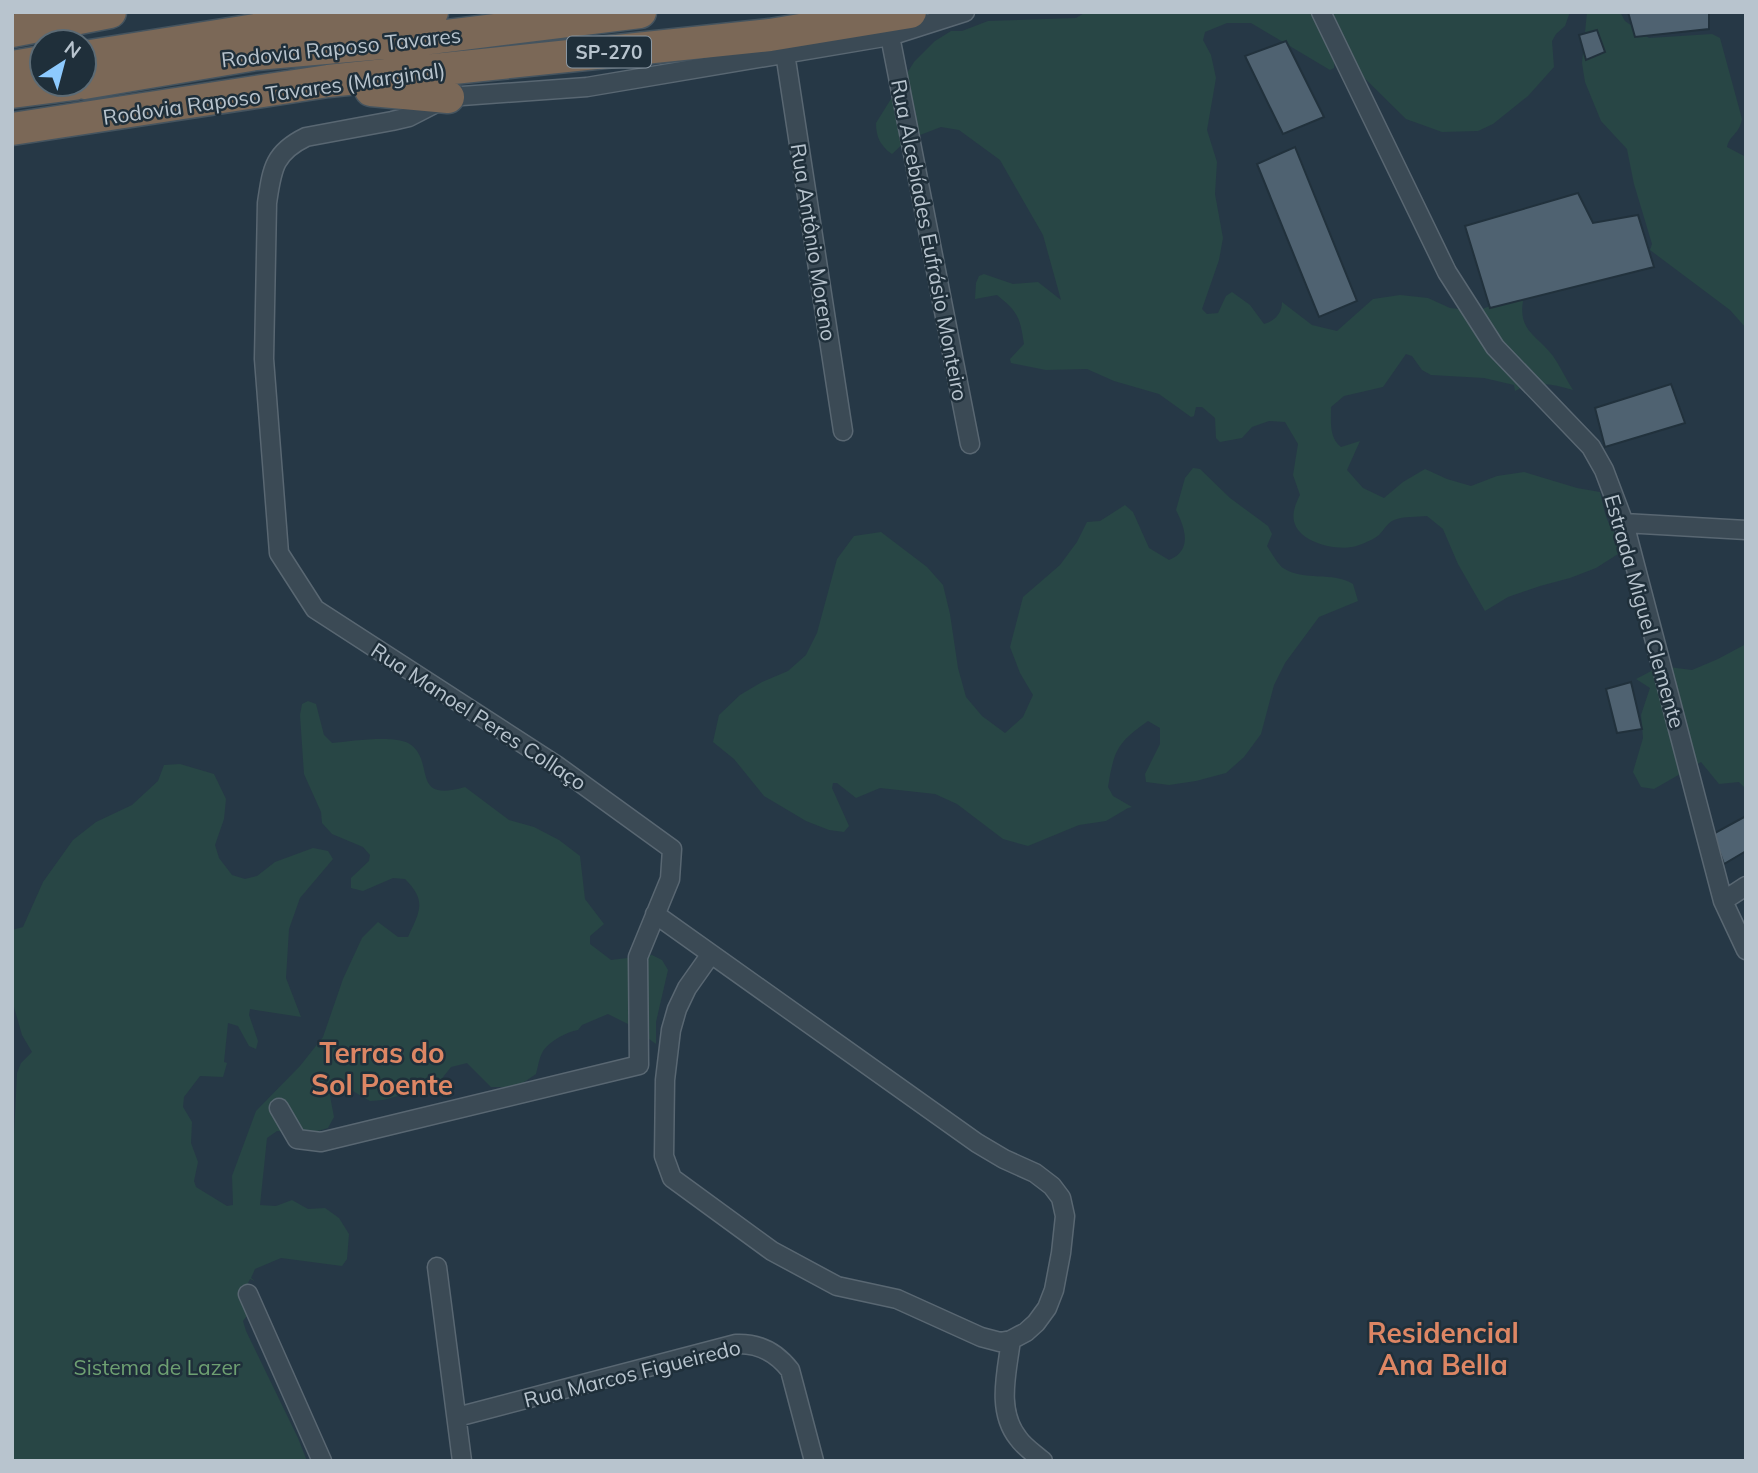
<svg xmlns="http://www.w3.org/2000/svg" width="1758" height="1473" viewBox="0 0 1758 1473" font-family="Mulish,sans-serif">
	<rect width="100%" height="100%" fill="#263846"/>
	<path fill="#284645" d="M1086,12H1570L1565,26L1556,34L1552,41L1554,67L1528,96L1493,124L1478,131L1442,132L1406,119L1340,54L1335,56L1334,68L1330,70L1251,23H1227L1205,32L1203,40L1211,55L1216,78L1207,130L1217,162L1215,194L1223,238L1219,260L1202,309L1207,314L1218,313L1226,296L1232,292L1250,305L1264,324C1275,321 1282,313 1282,302L1312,325L1337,331L1373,299L1400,295L1428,298L1450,308L1477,311L1503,301L1509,290L1523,301C1518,331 1537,335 1553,356C1560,366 1566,379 1573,390C1553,384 1534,380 1515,391L1514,385L1484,378L1431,375L1422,370L1412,356L1406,354L1383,387L1344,396L1331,407C1331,422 1329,438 1341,447L1360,441L1347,470L1363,488L1384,498L1403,482L1425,469L1447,479L1471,486L1497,476L1524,472L1577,488L1600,492C1604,510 1607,529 1622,540L1618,554L1596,568L1570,578L1540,586L1508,597L1485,611L1458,564L1443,529L1427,516C1417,517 1404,516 1394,520C1387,523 1384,530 1379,535C1374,539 1365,543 1359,545C1341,553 1298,543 1294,521C1292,512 1296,503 1300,495L1293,475L1298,444L1285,422L1269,421L1252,427L1242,438L1220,442L1216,438L1215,418L1202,407H1196L1194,416L1191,417L1159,394L1114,381L1087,369L1046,370L1011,363L1010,359L1024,344C1020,317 1018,312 997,295L975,299L976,283L979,276L984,274L1013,284L1038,282L1061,300L1043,235L1000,160L959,130L941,127L907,140L892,154C880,146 876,136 876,123L914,62L935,41L951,31H962L988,21L1076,18Z
		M1587,12H1620L1625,21L1649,38L1712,34L1720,38L1742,119C1739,135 1730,134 1727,147L1746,157V328L1730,310L1650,250L1652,244L1634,184L1627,149L1601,121L1585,82L1582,63Z
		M1193,468L1200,469L1230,498L1268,526L1272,534L1267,546C1271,552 1277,563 1283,568C1304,582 1333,571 1353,584L1358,601L1319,617L1285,663L1274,685L1261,734L1244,757L1226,773L1196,781L1169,785L1146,782L1145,774L1160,744V728L1148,721C1117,743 1114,750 1108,787L1113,796L1132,807L1128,808L1106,821L1079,825L1028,846L1003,839L957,804L935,794L880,788L856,798L837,783H833L832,788L849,826L844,832L829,830L806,821L764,796L734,759L713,742L719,715L740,695L762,682L788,671L806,655L817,633L837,559L854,536L881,532L927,567L943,585L950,614L958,668L966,697L982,716L1005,733L1023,717L1033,695L1020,673L1010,647L1023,597L1060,565L1077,542L1087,522L1100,521L1125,505L1133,512L1149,548L1169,560C1193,550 1185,528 1176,510L1185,478Z
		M1746,644V789L1739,782L1719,784L1701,762L1654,789L1641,787L1633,772L1643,738L1641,715L1650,688L1636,679L1661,666L1692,670L1718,659Z
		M308,701L316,704L324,735L332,743C351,741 393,735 408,743C437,759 408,804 465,787L509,820L534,827L559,840L580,856L585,899L604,924L590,936V944L611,960L652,955L662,960L668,970L656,1022V1044L630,1025L608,1014L582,1025L578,1030C566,1032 550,1041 543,1051C539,1058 538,1067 536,1074L517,1087H491L467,1063L451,1067L436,1086L383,1100L370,1101L351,1090L337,1089L330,1096L334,1117L328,1128L308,1134L277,1131L267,1138L260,1205L276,1206L292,1200L308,1209L325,1208L339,1218L349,1234L347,1259L342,1266L281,1258L255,1269L251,1278L255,1281L250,1279L244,1291L250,1312L243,1321L246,1331L298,1438L307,1461H12V1141L14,1135L17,1073L21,1063L32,1052L22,1035L12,1000V930L23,927L43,882L73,840L96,822L132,805L158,781L164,765L180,764L214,774L226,799L224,819L215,845L219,858L232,875L245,879L257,876L275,862L313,848L328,851L333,859L300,898L289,929L286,978L301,1017L250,1009L249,1015L258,1041L256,1049L249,1046L238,1026L228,1023L224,1062L227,1063L223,1077L200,1076L184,1097L183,1107L192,1122L191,1143L198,1162L194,1181L196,1187L227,1206L233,1205L232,1176L256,1111L300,1066L323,1037L343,979L362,938L378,922L398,937H408C420,911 427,901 405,879L393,878L363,891L351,888V878L369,861L370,855L363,847L332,834L322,823L321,812L304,774L300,715L302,704Z"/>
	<path fill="#4f6271" stroke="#21313c" stroke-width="2" d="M1628,12H1709V29L1635,37Z
		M1597,30L1605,52L1586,60L1579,35Z
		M1286,41L1324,117L1283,134L1245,56Z
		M1295,147L1357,301L1319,317L1257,164Z
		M1578,193L1593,223L1638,215L1654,267L1490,308L1465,226Z
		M1671,384L1685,423L1605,447L1595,408Z
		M1631,682L1642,729L1617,733L1606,689Z
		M1746,816V851L1724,864L1713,834Z"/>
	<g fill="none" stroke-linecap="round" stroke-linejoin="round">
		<defs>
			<path id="street" d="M1321,12L1447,272L1495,347L1591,447L1604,470L1624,523L1723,901L1746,950
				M890,36L970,444
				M785,53L843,431
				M1624,523L1746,530
				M1723,901L1746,886
				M655,914L977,1143L1004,1159L1035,1173L1052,1186L1061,1198L1065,1216L1061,1253L1054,1290L1047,1308L1036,1323L1026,1332L1011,1340L1000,1342L981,1337L897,1299L837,1286L772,1251L672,1178L664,1156L665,1080L671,1030L677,1009L687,988L711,954
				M279,1108L297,1139L321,1142L639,1065L638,957L670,879L672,849L556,765L315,609L279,553L264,359L267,203C272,170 273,153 306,137L392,121L409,117L448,97L587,87L890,36L965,12
				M437,1267L462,1461
				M248,1294L322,1461
				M1011,1340C1007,1372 996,1410 1018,1438C1024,1447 1035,1454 1043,1461
				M457,1417L736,1344C758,1343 776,1352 790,1370L814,1461"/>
			<path id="highway" d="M12,31L110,12
				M84,57L255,30L432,12
				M12,67L42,62
				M84,83L256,54L406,41L640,12
				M371,90L448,97
				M12,92L74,84
				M12,129L328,81L770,35L910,12"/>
		</defs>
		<use href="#street" stroke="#596772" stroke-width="21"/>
		<use href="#highway" stroke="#45545f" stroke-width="35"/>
		<use href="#street" stroke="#3b4a55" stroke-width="18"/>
		<use href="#highway" stroke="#7b6857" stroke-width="32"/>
	</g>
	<g text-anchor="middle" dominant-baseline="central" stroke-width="5" stroke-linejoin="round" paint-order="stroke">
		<rect fill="#1f2f3a" stroke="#8a97a2" stroke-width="2" x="567" y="36.5" width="84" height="31" rx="5"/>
		<g font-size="19" font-weight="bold" fill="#b8c4ce">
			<text x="609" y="52">SP-270</text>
		</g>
		<g font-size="21" fill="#b8c4ce" stroke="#1f2f3a">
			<text transform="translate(341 47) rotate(-6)">Rodovia Raposo Tavares</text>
			<text transform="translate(274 93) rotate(-8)">Rodovia Raposo Tavares (Marginal)</text>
			<text transform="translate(930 240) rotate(79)">Rua Alcebíades Eufrásio Monteiro</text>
			<text transform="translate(814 242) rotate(81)">Rua Antônio Moreno</text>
			<text transform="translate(1645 611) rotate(74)">Estrada Miguel Clemente</text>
			<text transform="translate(479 716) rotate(33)">Rua Manoel Peres Collaço</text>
			<text transform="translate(632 1373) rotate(-14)">Rua Marcos Figueiredo</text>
		</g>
		<g font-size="21" fill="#6ea072" stroke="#1f2f3a">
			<text x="157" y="1367">Sistema de Lazer</text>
		</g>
		<g font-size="28" font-weight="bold" fill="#dd8664" stroke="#1f2f3a">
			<text x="382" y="1052">Terras do<tspan x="382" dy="32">Sol Poente</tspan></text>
			<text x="1443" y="1332">Residencial<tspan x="1443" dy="32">Ana Bella</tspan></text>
		</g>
	</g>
	<rect width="1758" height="1473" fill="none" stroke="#b8c4ce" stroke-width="28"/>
	<g transform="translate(63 63) rotate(36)"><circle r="33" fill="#1f2f3a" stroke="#5c6b75" stroke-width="2"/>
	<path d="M0-5L12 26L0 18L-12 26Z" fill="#8dcafe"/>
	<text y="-10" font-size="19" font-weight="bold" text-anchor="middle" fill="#b8c4ce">N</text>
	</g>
</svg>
